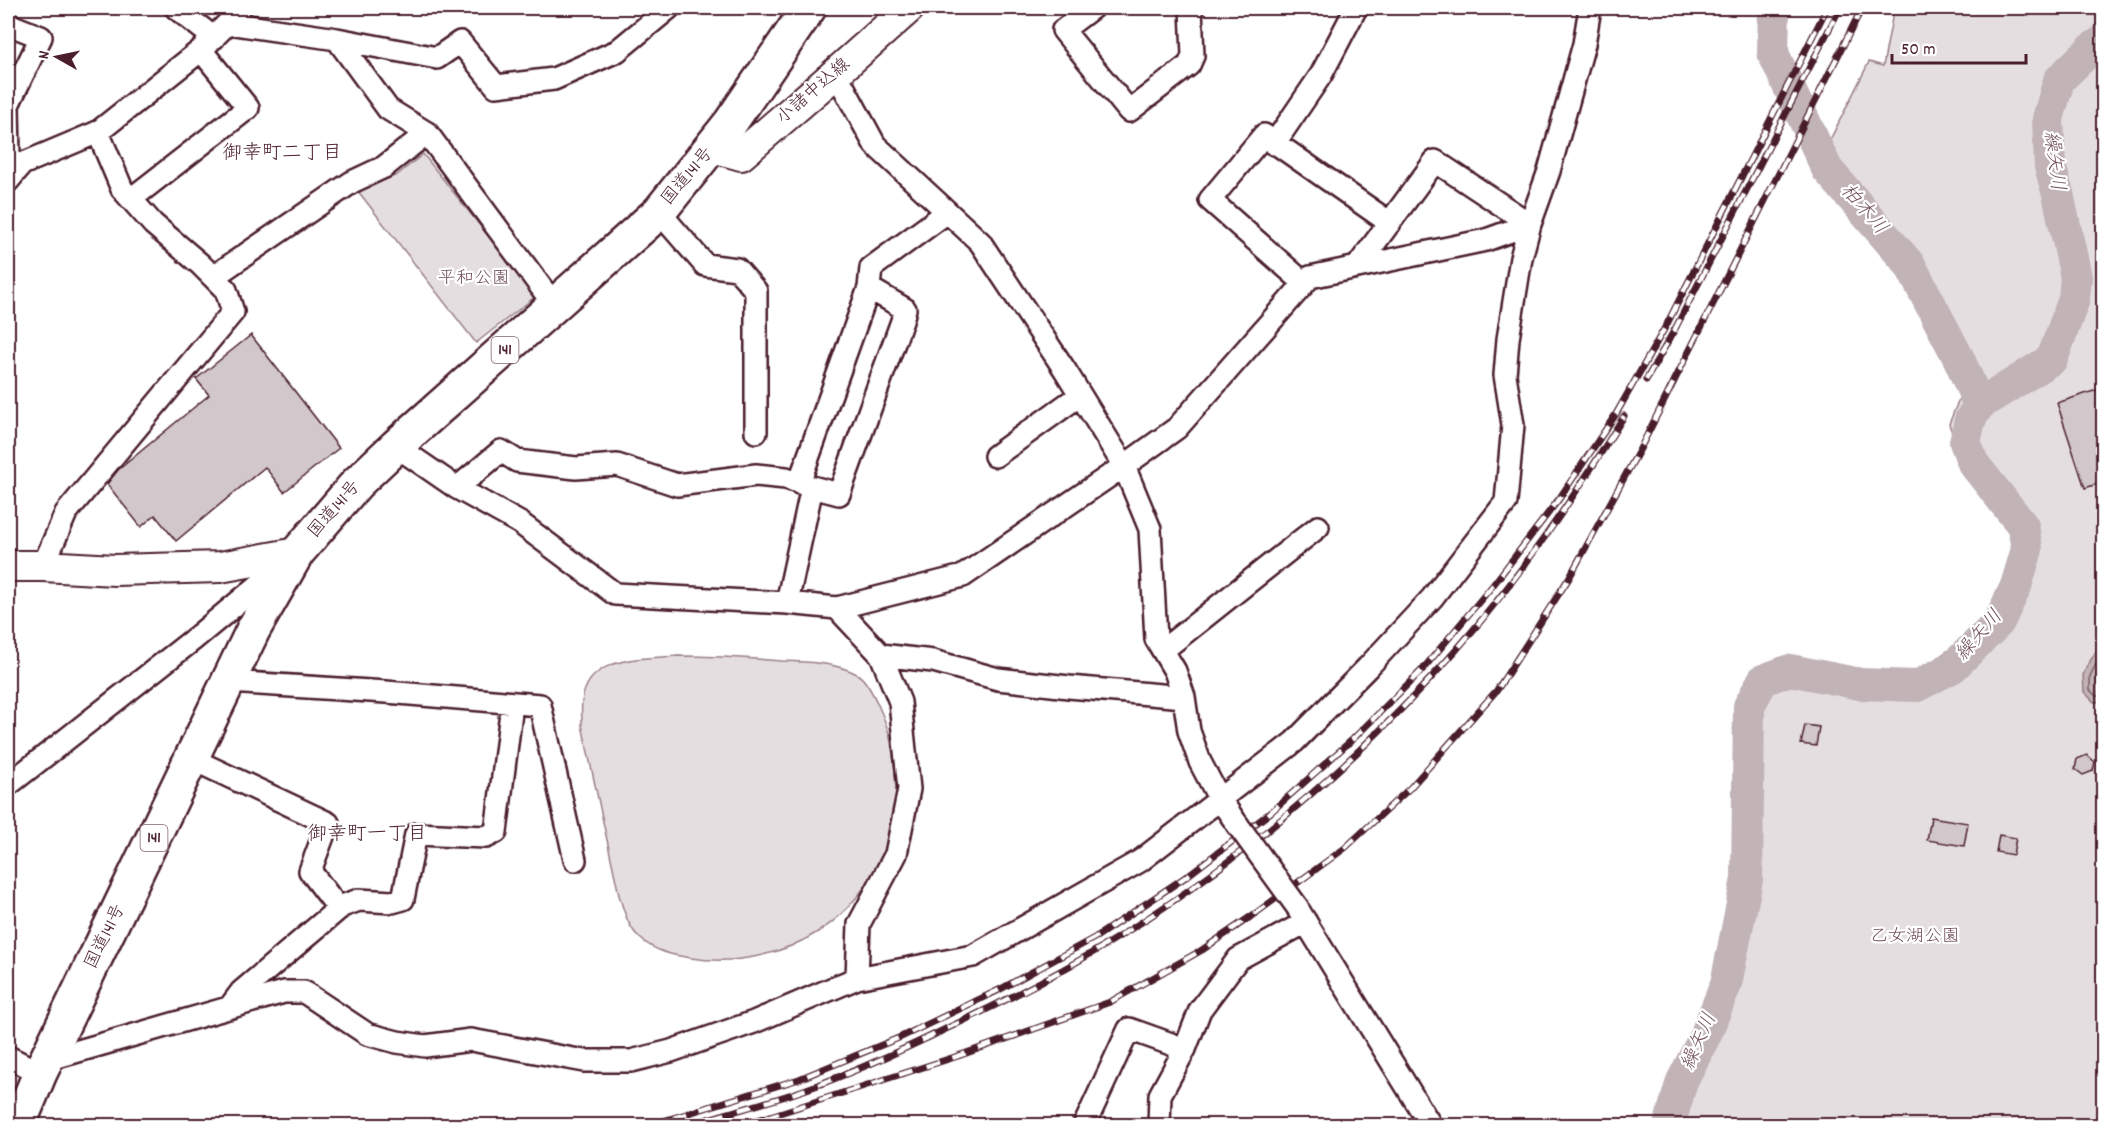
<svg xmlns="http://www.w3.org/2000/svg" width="2111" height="1133" viewBox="0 0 2111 1133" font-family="Dekko,'Klee One',sans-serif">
	<rect width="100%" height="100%" fill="#fff"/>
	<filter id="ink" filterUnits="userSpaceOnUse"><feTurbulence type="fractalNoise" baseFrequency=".0167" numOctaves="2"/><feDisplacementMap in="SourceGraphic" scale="12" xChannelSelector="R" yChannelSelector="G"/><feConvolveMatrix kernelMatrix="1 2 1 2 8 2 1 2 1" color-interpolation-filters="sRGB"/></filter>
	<g filter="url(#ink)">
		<path fill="#e5dee0" stroke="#987e86" stroke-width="1.5" d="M1894,8H2103V1125L1657,1126L1718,970L1739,842L1736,714L1749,676L1772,667L1805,660L1869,670L1917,673L1969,635L2003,591L2015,546L1992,497L1962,461L1949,424L1961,394L1906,279L1877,237L1817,166L1869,62L1883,66Z
			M423,154L536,296L476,343L358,191L397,175Z
			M677,656C712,656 747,658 782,661C807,662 834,662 857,674C871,682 888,726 891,742C898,779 899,818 884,853C871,882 848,913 821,930C783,955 736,965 691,958C672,955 656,952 641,939C628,928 624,911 619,895L582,725C582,718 581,709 582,702C587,655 642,659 677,656Z"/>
		<path fill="#c1b3b6" stroke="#91787e" stroke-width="1.5" d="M2103,599V702H2094L2084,692L2083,675L2087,666L2097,650Z"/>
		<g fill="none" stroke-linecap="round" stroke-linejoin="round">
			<path stroke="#7a5a63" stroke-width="1.5" d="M2104,648L2090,676V690L2096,696H2104"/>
			<path stroke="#c1b3b6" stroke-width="32" d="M1774,8L1773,53L1827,169L1910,265L1959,359L1979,405
				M1669,1126L1682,1081L1706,1034L1726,984L1747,879L1749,706L1763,680L1790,670L1860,684L1917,686L1953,667L1999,622L2016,586L2027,549L2023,526L1973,463L1965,442L1970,420L1979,405L2052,359L2074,299L2076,277L2058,194L2050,166L2048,119L2059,80L2091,49L2104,40"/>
		</g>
		<path fill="#d2c7cb" stroke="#4a1f2b" stroke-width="1.5" d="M251,335L339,448L284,492L265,467L176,541L155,515L141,527L107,484L118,470L209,395L196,379Z
			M2103,388V482L2085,488L2057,403Z
			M1805,725L1819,727L1816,746L1801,744Z
			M2087,755L2095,762L2093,771L2083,775L2075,769L2077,759Z
			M1931,817L1968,823L1964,846L1927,840Z
			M1999,835L2016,838L2013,855L1996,852Z"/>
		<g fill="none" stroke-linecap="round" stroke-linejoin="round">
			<defs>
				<path id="street" d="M176,8L214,38
					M1092,8L1063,30L1129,111L1189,65L1193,56L1191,8
					M228,23L337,39L437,58L460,42L496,86L554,79L617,51L669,8
					M8,24L41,37L8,105L9,156
					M337,39L388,109L427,133L555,306
					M836,73L875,145L980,242L1065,370L1124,466L1150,529L1156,639L1175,671L1184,697L1189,731L1200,762L1219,798L1237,824
					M1274,144L1321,75L1356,8
					M8,181L22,164L98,132L201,50L228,23L239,8
					M131,199L248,108L201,50
					M659,212L705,265L737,269L756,291V432
					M1357,267L1435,161L1530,224
					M213,277L352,182L384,167L427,133
					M1304,283L1210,200L1264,135L1390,223
					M396,446L457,488L520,523L615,594L787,603L837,608L963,576L1124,466L1177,428L1310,277L1486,240L1530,224
					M995,456L1080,395
					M799,483L869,288
					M457,488L501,451L517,461L576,468L617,465L677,485L756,475L786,478L812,487
					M43,566L66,513L233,312L226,290L200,264L153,224L122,189L98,132
					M787,603L812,487L839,494L902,321L905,309L869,288L871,268L946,213
					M837,608L881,655L900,702L909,789L896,854L859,924L857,978
					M1163,650L1318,527
					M881,655L933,661L998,679L1069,687L1184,697
					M229,682L386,692L540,705L575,860
					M192,759L328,823L310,871L339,909
					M8,785L194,639L282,566
					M1299,911L1431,1126
					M229,1008L241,992L342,906L359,900L392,902L403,899L416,834L486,837L496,832L512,704
					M8,1057L40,1073
					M47,1060L284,992H304L367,1034L397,1042L425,1046L471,1040L584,1061H631L671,1051L754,1022L857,978L973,956L1140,861L1294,742L1368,667L1432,598L1506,502L1513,425L1505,375L1508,339L1521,258L1530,224L1549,171L1584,44L1590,8
					M1084,1126L1129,1029L1185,1049
					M1159,1126L1160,1095L1185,1049L1200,1010L1238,959L1306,922"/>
				<path id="secondary" d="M713,147L741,155L836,73L909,8
					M8,566H43L115,570L220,567L297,553"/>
				<path id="highway" d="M18,1126L40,1073L253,630L297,553L357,483L396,446L659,212L731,122L809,8"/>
			</defs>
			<use href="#street" stroke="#4a1f2b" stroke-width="26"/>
			<use href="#secondary" stroke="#4a1f2b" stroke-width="34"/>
			<use href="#highway" stroke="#4a1f2b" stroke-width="38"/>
			<use href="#street" stroke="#fff" stroke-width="21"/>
			<use href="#secondary" stroke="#fff" stroke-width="30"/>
			<use href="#highway" stroke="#fff" stroke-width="33"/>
			<defs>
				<path id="rail" d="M1646,380L1675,329L1840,8
					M647,1126L799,1079L901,1037L999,990L1096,937L1187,876L1271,812L1353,739L1423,669L1493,585L1559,499L1616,414L1667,324L1827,8
					M685,1126C724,1114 763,1104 801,1091C853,1073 903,1050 952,1026C1003,1002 1054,976 1102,947C1222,874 1334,782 1430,679C1504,600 1568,508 1624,416
					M739,1126L958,1056L1110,1002L1202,950L1256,913L1345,848L1410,788L1497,690L1569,578L1641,447L1862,8"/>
			</defs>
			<use href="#rail" stroke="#4a1f2b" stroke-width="7"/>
			<use href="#rail" stroke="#fff" stroke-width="4.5" stroke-dasharray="14" stroke-linecap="butt"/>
			<defs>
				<path id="street-bridge" d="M1237,824L1298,908"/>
			</defs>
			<use href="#street-bridge" stroke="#4a1f2b" stroke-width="26" stroke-linecap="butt"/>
			<use href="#street-bridge" stroke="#fff" stroke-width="21"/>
		</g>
	</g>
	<g text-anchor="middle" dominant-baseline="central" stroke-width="4.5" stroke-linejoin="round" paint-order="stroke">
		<g fill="#fff" stroke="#80626b" stroke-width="1.5">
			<rect x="491.5" y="337" width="27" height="26" rx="4.5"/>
			<rect x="140.5" y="825" width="27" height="26" rx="4.5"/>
		</g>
		<g font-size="16" font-weight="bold" fill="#4a1f2b">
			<text x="505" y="350">141</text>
			<text x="154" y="838">141</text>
		</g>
		<g font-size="18" fill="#4a1f2b" stroke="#fff">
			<text transform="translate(814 92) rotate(-41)">小諸中込線</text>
			<text transform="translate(688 177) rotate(-50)">国道141号</text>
			<text transform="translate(335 510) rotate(-49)">国道141号</text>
			<text transform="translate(106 937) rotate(-64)">国道141号</text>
		</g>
		<g font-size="18" fill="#714f58" stroke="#fff">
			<text x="474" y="279">平和公園</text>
			<text x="1915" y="937">乙女湖公園</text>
		</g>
		<g font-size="20" fill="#4a1f2b" stroke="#fff">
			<text x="282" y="154">御幸町二丁目</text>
			<text x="367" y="835">御幸町一丁目</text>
		</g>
		<g font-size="20" font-style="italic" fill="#74535c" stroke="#fff">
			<text transform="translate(2053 161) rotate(83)">繰矢川</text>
			<text transform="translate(1863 210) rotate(49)">柏木川</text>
			<text transform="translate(1980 636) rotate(-49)">繰矢川</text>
			<text transform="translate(1700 1042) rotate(-66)">繰矢川</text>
		</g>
	</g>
	<rect width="2111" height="1133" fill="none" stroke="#fff" stroke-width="30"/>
	<rect x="15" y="15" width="2081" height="1103" fill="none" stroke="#4a1f2b" stroke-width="2" filter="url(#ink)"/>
	<g transform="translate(57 57) rotate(279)" stroke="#ffffff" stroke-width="4.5" paint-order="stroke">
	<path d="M0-4.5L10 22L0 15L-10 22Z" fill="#4a1f2b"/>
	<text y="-9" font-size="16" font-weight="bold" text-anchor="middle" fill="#4a1f2b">N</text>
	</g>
	<path d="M1892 54v9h134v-9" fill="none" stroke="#4a1f2b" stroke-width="3"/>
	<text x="1901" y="54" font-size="18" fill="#4a1f2b" stroke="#ffffff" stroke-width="4.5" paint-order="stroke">50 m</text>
</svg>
